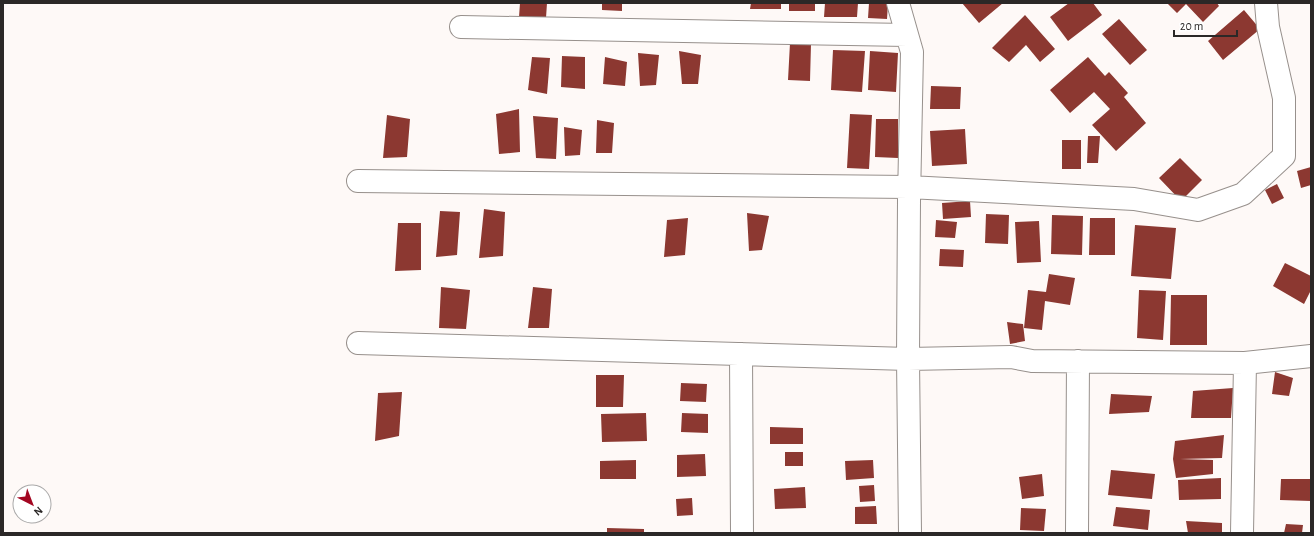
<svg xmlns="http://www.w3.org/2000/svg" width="1314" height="536" viewBox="0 0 1314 536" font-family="'Alegreya Sans',sans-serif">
	<rect width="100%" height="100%" fill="#fef9f7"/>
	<path fill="#8c3831" d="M520,3H547L546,18L519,17Z
		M602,3H622V11L602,10Z
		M751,3H781V9H750Z
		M789,3H815V11H789Z
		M825,3H858L857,17H824Z
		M869,3H888L887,19L868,18Z
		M962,3H1003L979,23Z
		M1069,3H1093L1102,15L1068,41L1050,17Z
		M1167,3H1217L1219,6L1203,22L1186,4L1177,13Z
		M1244,10L1260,29L1223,60L1208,41Z
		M1025,15L1055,49L1040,62L1026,45L1009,62L992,48Z
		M1119,19L1147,50L1130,65L1102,34Z
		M790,43L811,44L810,81L788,80Z
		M833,50L865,51L862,92L831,90Z
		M679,51L701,55L698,84H682Z
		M870,51L898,53L896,92L868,90Z
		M638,53L659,55L656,85L640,86Z
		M562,56L585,57V89L561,87Z
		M532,57L550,58L547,94L528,90Z
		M605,57L627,62L625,86L603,84Z
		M1088,57L1105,76L1109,72L1128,93L1124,97L1146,123L1116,151L1092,125L1110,109L1094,92L1070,113L1050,90Z
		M931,86L961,87L960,109H930Z
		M519,109L520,152L499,154L496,114Z
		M850,114L872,115L869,169L847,168Z
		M387,115L410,119L407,157L383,158Z
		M533,116L558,118L556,159L536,158Z
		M876,119H898V158L875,157Z
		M597,120L614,123L612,153H596Z
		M564,127L582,130L580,155L565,156Z
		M965,129L967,164L932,166L930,131Z
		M1088,136H1100L1098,163H1087Z
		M1062,140H1081V169H1062Z
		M1180,158L1202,180L1181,201L1159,178Z
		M1311,167V185L1301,188L1297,171Z
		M1277,184L1284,198L1272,204L1265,190Z
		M970,201L971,217L943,219L942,203Z
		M484,209L505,212L503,256L479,258Z
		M440,211L460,212L457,255L436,257Z
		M747,213L769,216L762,250L749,251Z
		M986,214L1009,215L1008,244L985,243Z
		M1052,215L1083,216L1082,255L1051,254Z
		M688,218L685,255L664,257L667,220Z
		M1090,218H1115V255H1089Z
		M936,220L957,222L955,238L935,237Z
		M1039,221L1041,262L1017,263L1015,222Z
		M398,223H421V270L395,271Z
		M1135,225L1176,228L1171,279L1131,276Z
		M940,249L964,250L963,267L939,266Z
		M1285,263L1311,276V290L1304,304L1273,286Z
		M1049,274L1075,278L1070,305L1045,301L1042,330L1024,328L1028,290L1046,292Z
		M441,287L470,290L466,329L439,328Z
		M533,287L552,289L549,328H528Z
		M1139,290L1166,291L1163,340L1137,338Z
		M1171,295H1207V345H1170Z
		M1007,322L1023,324L1025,341L1010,344Z
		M1275,372L1293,378L1289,396L1272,394Z
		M596,375H624L623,407H596Z
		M681,383L707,384L706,402L680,401Z
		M1233,388L1231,418H1191L1193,391Z
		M402,392L399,436L375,441L378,393Z
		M1111,394L1152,396L1149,412L1109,414Z
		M646,413L647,441L602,442L601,414Z
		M682,413L708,414V433L681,432Z
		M770,427L803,428V444H770Z
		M1224,435L1222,458L1180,459L1213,460V474L1176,478L1173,459L1175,441Z
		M785,452H803V466H785Z
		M705,454L706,476L677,477V455Z
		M636,460V479H600V461Z
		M873,460L874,478L846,480L845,461Z
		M1111,470L1155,474L1152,499L1108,495Z
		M1042,474L1044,496L1022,499L1019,477Z
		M1221,478V499L1179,500L1178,480Z
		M1281,479H1311V501L1280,500Z
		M874,485L875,501L860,502L859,486Z
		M805,487L806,508L775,509L774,489Z
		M692,498L693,515L677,516L676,499Z
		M876,506L877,524H855V507Z
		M1116,507L1150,510L1148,530L1113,526Z
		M1021,508L1046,509L1044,531L1020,530Z
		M1186,521L1222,523V533H1188Z
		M1286,524L1303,525L1302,533H1284Z
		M607,528L644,529V533H607Z"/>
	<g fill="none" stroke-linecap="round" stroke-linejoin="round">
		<defs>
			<path id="street" d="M898,3L912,52L909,200L908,359L910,533
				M461,27L907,35
				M358,181L909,187L1134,199L1198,210L1243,194L1284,156V98L1268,27L1266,3
				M358,343L908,359L1011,357L1032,361L1245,363L1311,356
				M741,354L742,533
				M1077,533L1078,361
				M1242,533L1245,363"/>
		</defs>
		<use href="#street" stroke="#97908c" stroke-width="24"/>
		<use href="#street" stroke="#fff" stroke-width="22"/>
	</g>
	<rect width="1314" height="536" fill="none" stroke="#2b2827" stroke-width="8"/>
	<g transform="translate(32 504) rotate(138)"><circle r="19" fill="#ffffff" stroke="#aaa9a9"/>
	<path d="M0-3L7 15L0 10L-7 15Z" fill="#a30621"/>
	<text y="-6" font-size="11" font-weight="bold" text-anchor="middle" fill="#2b2827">N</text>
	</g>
	<path d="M1174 30v6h63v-6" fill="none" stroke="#2b2827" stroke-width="2"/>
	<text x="1180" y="30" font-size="12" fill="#2b2827" stroke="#ffffff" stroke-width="3" paint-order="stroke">20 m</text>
</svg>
